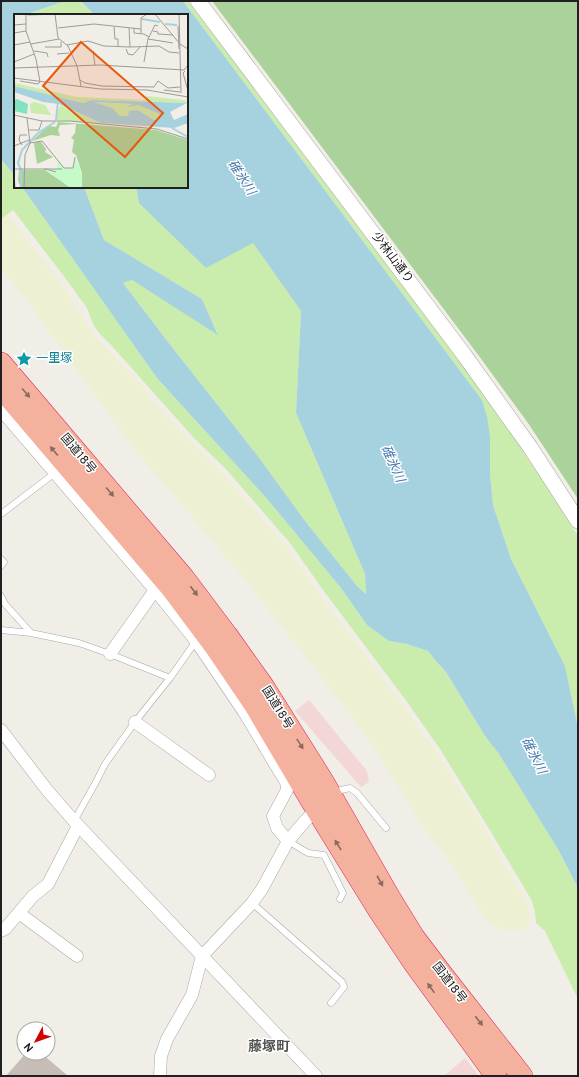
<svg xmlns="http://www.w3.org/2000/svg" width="579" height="1077" viewBox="0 0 579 1077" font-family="Overpass,'Noto Sans JP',sans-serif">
	<rect width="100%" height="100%" fill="#f1eee7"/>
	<path fill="#f2d7d6" d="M309,700L367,771L369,782L361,787L295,711Z
		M465,1058L479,1076H444Z"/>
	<path fill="#edf0d2" d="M7,214L61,283L96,338L107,348L135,378L171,421L222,473L257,512L286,547L338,620L364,653L437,752L483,827L527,903L530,912V918L529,923L522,930H503L487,921L448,859L421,825L377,752L342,704L247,582L134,449L32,308L1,268V219Z"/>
	<path fill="#caecac" d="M65,1H79L95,15H24Z
		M183,1H188L486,397L546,485L578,536V728L565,666L511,559L493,505L490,474V436L482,400Z
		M1,159L15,176V187H22L157,378L268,500L341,588L367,625L389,641L407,644L428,651L435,660L446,672L485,736L499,754L559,851L578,888V999L545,931L536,923L535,912L532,901L491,832L440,749L405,699L326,594L290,543L225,468L194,438L111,345L99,333L93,324L87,308L63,275L13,210L1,219Z
		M84,187H136L139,203L253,243L257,248L301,311L296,413L365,574L366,594L357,586L305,521L257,455L168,342L123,283L132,280L218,334L202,299L104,240Z"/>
	<path fill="#aad29a" d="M212,1H578V499L528,423L479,356Z"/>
	<path fill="#a6d2e0" d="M1,1H65L24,15H15V176L1,159Z
		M80,1H183L482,400L487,417L490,436V474L493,505L511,559L565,666L578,728V888L559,851L499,754L485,736L446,672L435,660L428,651L407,644L389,641L367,625L341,588L268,500L157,378L22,187H84L104,240L202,299L218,335L132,280L123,283L168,342L257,455L305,521L357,586L366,594L365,574L296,413L301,311L253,243L206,268L139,203L136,187H187V15H95Z"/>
	<path fill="#c6beb6" d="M26,1053H41L68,1076H6Z"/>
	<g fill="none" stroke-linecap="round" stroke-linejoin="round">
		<defs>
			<path id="service" d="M1,514L55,473
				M1,559L4,562L1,566
				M1,596L5,604L31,633
				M1,630L31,633L79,643L110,654L170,678
				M335,793L341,790L350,788L357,793L386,828
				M74,821L96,782L105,764L135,722L170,678L196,641
				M288,841L308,853L324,855L343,893L340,899
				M252,903L342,982L344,987L331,1003"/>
			<path id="minor" d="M1,410L155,590L196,641L244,712L287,784V790L273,816L277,828L288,841
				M110,654L155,590
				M135,722L209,775
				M1,730L47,790L74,821L316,1076
				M19,913L77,956
				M1,931L5,929L33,896L48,884L78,826
				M160,1076L161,1056L167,1039L192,995L202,956L252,903L262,889L288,841L305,821L320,806"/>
			<path id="tertiary" d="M198,1L465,356L530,447L578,521"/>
			<path id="trunk" d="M1,363L184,578L227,635L264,687L323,781L390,898L414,937L442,974L522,1076
				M1,388L172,589L216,648L254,704L316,809L379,911L413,962L496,1076"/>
		</defs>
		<use href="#service" stroke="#a7a7a7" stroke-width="7"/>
		<use href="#minor" stroke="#a7a7a7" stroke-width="13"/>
		<use href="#tertiary" stroke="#a7a7a7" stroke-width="16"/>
		<use href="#trunk" stroke="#e12260" stroke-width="22"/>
		<use href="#service" stroke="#fff" stroke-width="6"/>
		<use href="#minor" stroke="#fff" stroke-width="12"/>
		<use href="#tertiary" stroke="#fff" stroke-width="15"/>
		<use href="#trunk" stroke="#f4b29e" stroke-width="21"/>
	</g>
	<defs><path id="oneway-solid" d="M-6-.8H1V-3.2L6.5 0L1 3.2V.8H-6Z"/></defs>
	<g fill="#8a695f">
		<use href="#oneway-solid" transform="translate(26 393) rotate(50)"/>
		<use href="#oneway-solid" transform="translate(54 451) rotate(-130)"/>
		<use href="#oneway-solid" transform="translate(110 492) rotate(50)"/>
		<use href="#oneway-solid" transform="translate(194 591) rotate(53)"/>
		<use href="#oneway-solid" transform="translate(300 744) rotate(58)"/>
		<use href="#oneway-solid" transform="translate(338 845) rotate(-122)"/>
		<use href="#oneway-solid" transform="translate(380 881) rotate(61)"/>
		<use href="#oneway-solid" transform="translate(431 988) rotate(-126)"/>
		<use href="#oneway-solid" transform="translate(479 1021) rotate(52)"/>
	</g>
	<defs>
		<symbol id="sight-bare" viewBox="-9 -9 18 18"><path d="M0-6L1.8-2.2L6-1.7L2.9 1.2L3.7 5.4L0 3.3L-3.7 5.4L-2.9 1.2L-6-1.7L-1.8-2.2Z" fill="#0f9aa8" stroke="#fff" stroke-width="2.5" paint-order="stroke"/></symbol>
	</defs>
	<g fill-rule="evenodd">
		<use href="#sight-bare" x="13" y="348" width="22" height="22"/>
	</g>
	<g text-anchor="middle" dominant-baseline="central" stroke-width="3" stroke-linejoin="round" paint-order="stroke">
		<g font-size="12" fill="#202020" stroke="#fff">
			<text transform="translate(392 258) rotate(53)">少林山通り</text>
			<text transform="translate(78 454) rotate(50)">国道18号</text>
			<text transform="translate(277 708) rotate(58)">国道18号</text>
			<text transform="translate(449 983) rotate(52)">国道18号</text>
		</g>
		<g font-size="12" fill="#0d838f" stroke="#fff" text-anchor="start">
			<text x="36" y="359">一里塚</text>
		</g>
		<g font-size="13" font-style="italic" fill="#4678ac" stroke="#fff">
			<text transform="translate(241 178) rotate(57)">碓氷川</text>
			<text transform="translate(392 464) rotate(66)">碓氷川</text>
			<text transform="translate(533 756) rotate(63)">碓氷川</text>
		</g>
		<g font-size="14" font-weight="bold" fill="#535353" stroke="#fff">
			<text x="269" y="1047">藤塚町</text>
		</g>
	</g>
	<g transform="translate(14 14)">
		<rect width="174" height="174" fill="#f1eee7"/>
		<path d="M0,69L63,83L132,86V82L169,86L174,87V89L78,86L69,89L0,72ZM20,88L31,91L37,101L17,99L16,90ZM80,88L119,90L110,94L124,91L146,100L144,105L140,106L124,96L114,102H106L98,94ZM48,92L87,109L146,114L42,106L45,93Z" fill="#caecac"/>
		<path d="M44,108L142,116L174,126V174H68V159L62,141L58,138L60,126L57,124L61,119L62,110L46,111L44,116L46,122L37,121L18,127L34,112L42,113ZM26,127L32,135L31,138L39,143L23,150L20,129ZM5,156H31L57,174H7L4,167Z" fill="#aad29a"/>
		<path d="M61,144L68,159V174H57L31,156L43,155L44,147L50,154L59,155Z" fill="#c4fbc9"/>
		<path d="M3,85L14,90L13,100L0,97V86Z" fill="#83e2bf"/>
		<path d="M0,72L69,89L78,86L173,89L156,98L160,106L174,100V109L160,114L87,109L45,90L29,88L0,78ZM80,88L119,90L109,94L124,91L146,100L144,105L140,106L124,96L115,97L114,102H106L98,94Z" fill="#a6d2e0" fill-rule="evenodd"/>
		<path fill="none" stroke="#a6d2e0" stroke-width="2" d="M14,1L29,0M128,5L146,8M151,10L163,11M42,106L44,87M158,114L174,123M7,174V156L4,149L8,136L24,119L41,108"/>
		<path fill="none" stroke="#9d9c97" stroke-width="1" d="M12,0V17L22,45L26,68M41,0L44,24L54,32L63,52L67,72M141,0L166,30L174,35M165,0L167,79M0,11L12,10M164,12L165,35M100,13L101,25H104V32M44,14L80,10L127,15M115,14L116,33L145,32L155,38L165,39M120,14V19L130,20L135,23M139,17L144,18V20L159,21M0,19L12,17M127,19V4L133,0M134,25L159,29M17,30L45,25M0,31L16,28M53,31L74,27L90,32L116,33M31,33H47V28M112,35L114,40L119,41L126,33M20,37L33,39L34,43M79,37L81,51M43,40L55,39M0,48L20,40M130,48L134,25L141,11L144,12M0,54L86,51L170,56L174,51M171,57L169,59L174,77M0,64L86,75L133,76L174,83M66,66L71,69L88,72L140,73M6,67L24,70L26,68M140,73L144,67L154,74L166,73M150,76L166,78M0,101L28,107H56L143,115L174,125M14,116H25L28,107M16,129L28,127L50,154H59L61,143M8,131L5,126L6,121H13M0,132L15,126M0,155H32L42,158M30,155H48M0,159L1,174M10,174L11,141L16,129L13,104"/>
		<path fill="#e8590c" fill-opacity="0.15" stroke="#e8590c" stroke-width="2" d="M67,28L149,99L111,143L29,72Z"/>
		<rect width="174" height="174" fill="none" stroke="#202020" stroke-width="2"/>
	</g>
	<rect width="579" height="1077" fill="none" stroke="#202020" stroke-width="4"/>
	<g transform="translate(36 1041) rotate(229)"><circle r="19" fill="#ffffff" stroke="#a6a6a6"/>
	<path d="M0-3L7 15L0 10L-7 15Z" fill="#d10300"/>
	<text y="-6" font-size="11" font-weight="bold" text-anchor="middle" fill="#202020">N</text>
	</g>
</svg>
